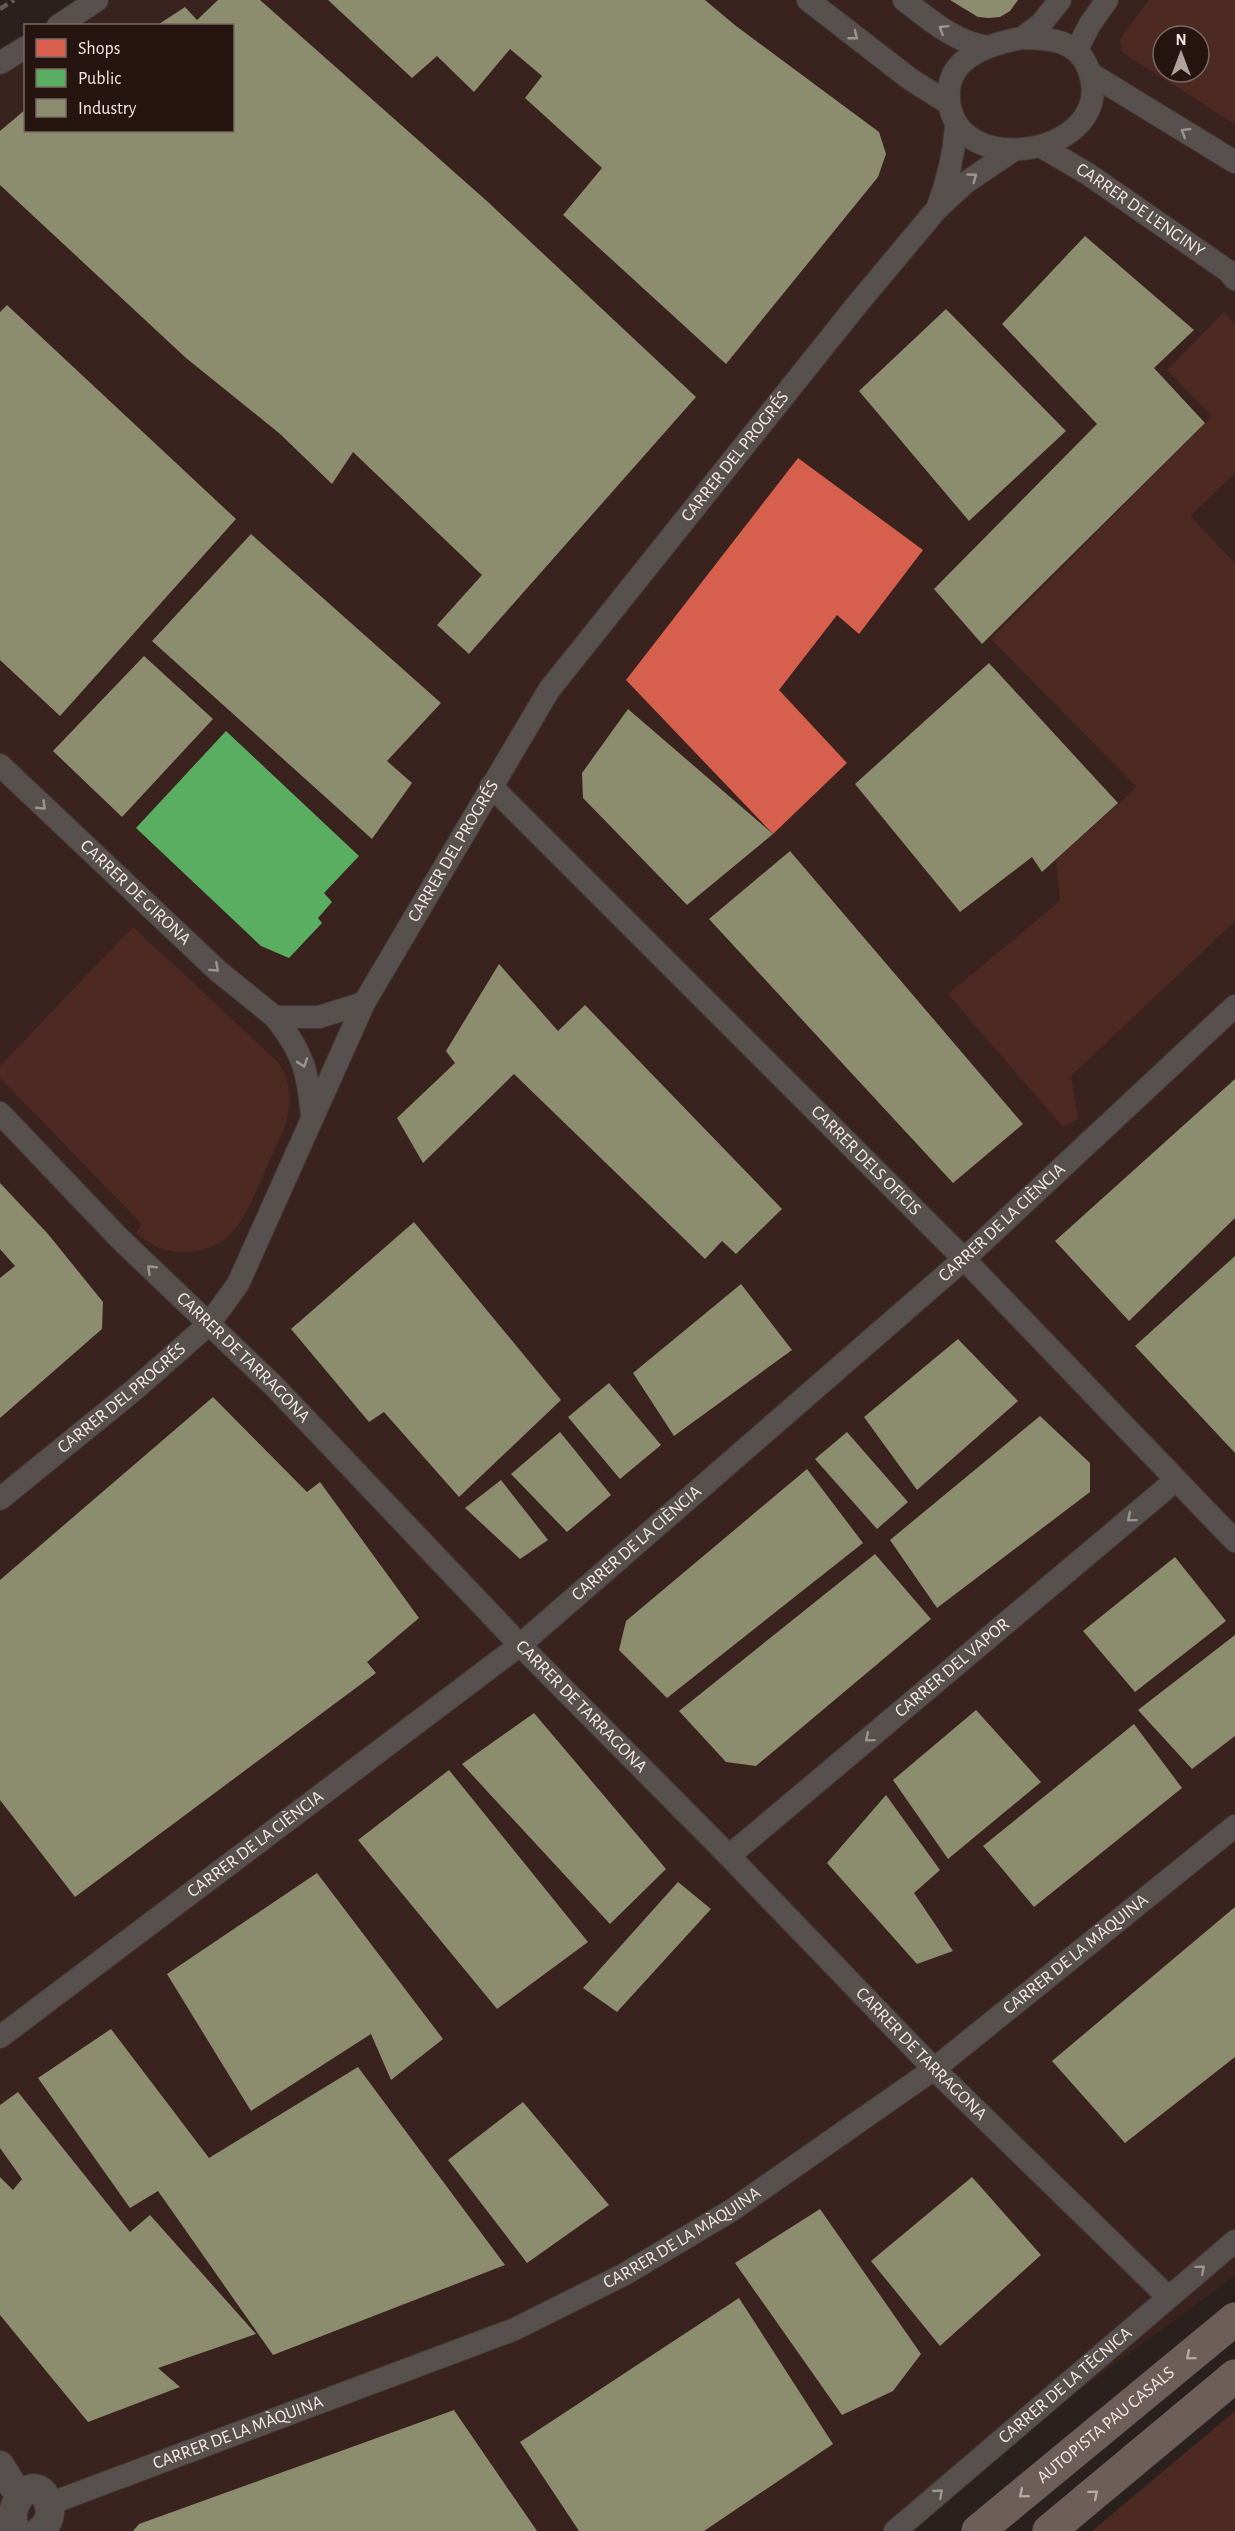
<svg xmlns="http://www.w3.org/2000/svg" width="1235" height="2531" viewBox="0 0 1235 2531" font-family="'Alegreya Sans',sans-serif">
	<rect width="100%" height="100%" fill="#2a201e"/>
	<path fill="#3a231e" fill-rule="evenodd" d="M87,0H1235V2276L887,2531H0V59L25,42L26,130H232V26L50,25ZM1163,36H1199V72H1163Z"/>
	<path fill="#4d2a21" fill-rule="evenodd" d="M1149,0H1235V124L1122,52L1120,39ZM1163,36H1199V72H1163Z
		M1224,312L1235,324V473L1190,516L1235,563V921L1071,1076L1078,1119L1063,1127L948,994L1060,901L1056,860L1137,787L991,639L1212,416L1167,370Z
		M133,927L278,1062C304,1103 281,1134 264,1173C255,1193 248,1214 234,1230C216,1252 185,1257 159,1248C151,1245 143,1238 136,1233L142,1224L0,1078V1066Z
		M1235,2411V2531H1092Z"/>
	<path fill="#d6604d" d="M798,458L923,550L859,634L837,615L779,690L847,763L773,834L626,680Z"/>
	<path fill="#5aae61" d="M226,731L359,856L324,893L332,902L318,918L322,923L289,958L261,946L136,828Z"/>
	<path fill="#8c8c6e" d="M218,0H260L488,202L696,397L469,654L437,625L482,575L353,452L332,484L279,433L186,358L0,185V131L26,109V130H232V26H156L185,7L197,20Z
		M328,0H705L736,26L879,132L886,154L878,177L726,364L563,215L602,168L525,98L542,76L510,49L474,92L437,56L412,78Z
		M950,0H1018L1010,11L1000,17L989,18L978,17Z
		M1085,236L1194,330L1154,368L1205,423L982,644L934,589L1097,424L1002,324Z
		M7,305L236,519L60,716L0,660V312Z
		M946,309L1066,431L969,521L859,391Z
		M251,534L441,703L387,761L412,783L372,839L152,641Z
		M144,656L213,719L122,817L53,751Z
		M989,663L1118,803L1042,872L1032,857L960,912L855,784Z
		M628,709L773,834L687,905L583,798L582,773Z
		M790,851L1023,1124L953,1183L709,919Z
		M499,964L558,1031L585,1005L782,1209L736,1254L722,1241L705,1259L514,1074L423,1163L397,1118L455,1063L446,1051Z
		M1235,1079V1218L1129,1321L1055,1241Z
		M0,1183L48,1234L103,1302L102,1329L0,1418V1278L15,1266L0,1249Z
		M414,1222L561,1400L459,1497L384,1412L369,1422L291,1329Z
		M1235,1256V1453L1135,1346Z
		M741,1284L792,1350L674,1436L633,1373Z
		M958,1339L1018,1401L917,1490L864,1417Z
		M609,1383L661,1445L620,1479L568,1417Z
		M213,1397L307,1492L320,1482L419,1618L367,1662L376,1673L75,1897L0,1800V1580Z
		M1040,1416L1090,1463V1492L937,1608L890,1540Z
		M560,1432L611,1495L567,1532L511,1474Z
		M847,1432L908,1502L877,1529L815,1459Z
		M807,1469L863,1543L667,1698L619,1650L626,1621Z
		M501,1480L548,1540L520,1559L465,1508Z
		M875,1554L931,1619L756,1766L726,1762L679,1711Z
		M1175,1557L1226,1621L1135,1692L1083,1631Z
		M1235,1635V1736L1192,1769L1138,1710Z
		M976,1710L1041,1782L948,1859L893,1780Z
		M534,1713L666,1869L610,1924L462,1764Z
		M1134,1724L1182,1788L1034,1907L983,1846Z
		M449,1770L588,1942L497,2009L358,1840Z
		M886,1795L940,1870L914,1893L953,1951L917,1964L827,1863Z
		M317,1873L443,2039L391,2080L371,2034L251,2111L167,1974Z
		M678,1882L711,1909L617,2012L583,1988Z
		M1235,1907V2057L1125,2143L1052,2061Z
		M111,2029L209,2158L358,2067L505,2265L273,2355L158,2191L130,2208L38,2078Z
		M18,2092L130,2232L150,2215L256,2334L158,2368L180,2387L88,2422L0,2315V2177L13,2190L22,2179L0,2148V2105Z
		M523,2102L609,2205L527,2263L448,2160Z
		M972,2177L1041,2255L940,2346L871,2261Z
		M820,2209L921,2354L893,2391L842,2415L735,2263Z
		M739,2298L833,2444L704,2531H579L520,2442Z
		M454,2410L537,2531H133L139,2524Z"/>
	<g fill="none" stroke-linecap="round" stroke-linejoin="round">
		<defs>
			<g id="minor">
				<path d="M808,0L910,79L948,103"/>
				<path d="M904,0C930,20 954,42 988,47"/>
				<path d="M58,26L97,0"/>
				<path d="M1022,38C1049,38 1077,40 1088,68C1124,156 943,186 949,90C951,55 995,43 1022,38Z"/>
				<path d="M1022,38L1041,24L1060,0"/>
				<path d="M1077,49L1090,24L1107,0"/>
				<path d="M0,63L26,47"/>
				<path d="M1091,74L1235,162"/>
				<path id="s1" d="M1042,147L1088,174L1228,271L1235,279"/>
				<path d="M938,206C948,180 954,154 956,126"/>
				<path id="s2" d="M0,765L218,971L275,1017H319L364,1003"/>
				<path id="s3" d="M491,786L964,1259L1235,1541"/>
				<path d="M275,1017C304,1054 308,1072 312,1117"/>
				<path id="s4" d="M0,1113L119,1238L274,1386L520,1645L729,1856L934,2069L1168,2297"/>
				<path id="s5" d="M0,1499L134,1390L209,1324L238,1284L364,1003L549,690L855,307L936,210L965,183L1014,150"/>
				<path id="s6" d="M729,1856L1176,1480"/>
				<path id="s7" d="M0,2037L520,1645L964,1259L1235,1006"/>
				<path id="s8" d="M49,2504L515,2329L625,2274L732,2210L934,2069L1235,1826"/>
				<path id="s9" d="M895,2531L1235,2241"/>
			</g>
			<path id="tertiary" d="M0,2465L16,2491
				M17,2531C0,2507 39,2464 49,2506C52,2517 47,2525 39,2531"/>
			<g id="motorway">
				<path id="s10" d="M978,2531L1235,2319"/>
				<path d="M1049,2531L1235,2376"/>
			</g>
		</defs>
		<use href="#minor" stroke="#433a39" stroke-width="24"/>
		<use href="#tertiary" stroke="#433a39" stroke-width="30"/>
		<use href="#motorway" stroke="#433a39" stroke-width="34"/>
		<use href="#minor" stroke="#58504e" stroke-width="22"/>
		<use href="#tertiary" stroke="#58504e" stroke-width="28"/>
		<use href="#motorway" stroke="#6e5e5a" stroke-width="33"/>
		<path stroke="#615b59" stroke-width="4.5" stroke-dasharray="9 4.5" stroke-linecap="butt" d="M0,9L14,0"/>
	</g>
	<defs><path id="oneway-chevron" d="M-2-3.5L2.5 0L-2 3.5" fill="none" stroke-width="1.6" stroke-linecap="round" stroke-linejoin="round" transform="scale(1.5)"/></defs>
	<g stroke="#9f9492">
		<use href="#oneway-chevron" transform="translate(943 29) rotate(-148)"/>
		<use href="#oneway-chevron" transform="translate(854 36) rotate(38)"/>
		<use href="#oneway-chevron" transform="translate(1185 132) rotate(-149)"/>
		<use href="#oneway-chevron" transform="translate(973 177) rotate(-36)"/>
		<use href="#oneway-chevron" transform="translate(42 806) rotate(44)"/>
		<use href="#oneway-chevron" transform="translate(215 968) rotate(42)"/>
		<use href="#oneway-chevron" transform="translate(303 1063) rotate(71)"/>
		<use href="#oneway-chevron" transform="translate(151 1269) rotate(-136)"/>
		<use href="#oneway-chevron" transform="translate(1131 1518) rotate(140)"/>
		<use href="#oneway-chevron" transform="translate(869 1738) rotate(140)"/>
		<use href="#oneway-chevron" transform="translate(1201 2269) rotate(-40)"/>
		<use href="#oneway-chevron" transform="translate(939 2493) rotate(-41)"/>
	</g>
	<g stroke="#b8aaa6">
		<use href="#oneway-chevron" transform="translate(1190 2356) rotate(140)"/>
		<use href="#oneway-chevron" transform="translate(1023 2494) rotate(140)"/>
		<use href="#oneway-chevron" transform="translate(1094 2494) rotate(-40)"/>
	</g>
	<g text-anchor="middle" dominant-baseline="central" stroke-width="6" stroke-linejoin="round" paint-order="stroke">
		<g font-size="18" fill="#f5e8e5" stroke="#251410">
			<text stroke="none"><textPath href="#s1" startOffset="117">CARRER DE L'ENGINY</textPath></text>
			<text stroke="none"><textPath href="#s5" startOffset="1292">CARRER DEL PROGRÉS</textPath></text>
			<text stroke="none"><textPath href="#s5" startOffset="806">CARRER DEL PROGRÉS</textPath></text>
			<text stroke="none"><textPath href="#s2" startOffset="186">CARRER DE GIRONA</textPath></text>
			<text stroke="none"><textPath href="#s3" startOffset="530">CARRER DELS OFICIS</textPath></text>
			<text stroke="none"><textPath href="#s7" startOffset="1292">CARRER DE LA CIÈNCIA</textPath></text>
			<text stroke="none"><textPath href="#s4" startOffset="345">CARRER DE TARRAGONA</textPath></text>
			<text stroke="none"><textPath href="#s5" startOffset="158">CARRER DEL PROGRÉS</textPath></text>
			<text stroke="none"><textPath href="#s7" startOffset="806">CARRER DE LA CIÈNCIA</textPath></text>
			<text stroke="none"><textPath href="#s6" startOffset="292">CARRER DEL VAPOR</textPath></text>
			<text stroke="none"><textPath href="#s4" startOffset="831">CARRER DE TARRAGONA</textPath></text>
			<text stroke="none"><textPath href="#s7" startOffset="320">CARRER DE LA CIÈNCIA</textPath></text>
			<text stroke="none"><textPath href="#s8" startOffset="1174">CARRER DE LA MÀQUINA</textPath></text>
			<text stroke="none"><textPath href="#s4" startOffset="1317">CARRER DE TARRAGONA</textPath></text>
			<text stroke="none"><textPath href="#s8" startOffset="688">CARRER DE LA MÀQUINA</textPath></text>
			<text stroke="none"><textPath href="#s9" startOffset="224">CARRER DE LA TÈCNICA</textPath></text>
			<text stroke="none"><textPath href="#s10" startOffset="166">AUTOPISTA PAU CASALS</textPath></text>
			<text stroke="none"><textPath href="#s8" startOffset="202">CARRER DE LA MÀQUINA</textPath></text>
		</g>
	</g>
	<rect x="24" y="24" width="210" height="108" fill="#251410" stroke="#786965" stroke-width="1.5"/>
	<rect x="36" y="39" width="30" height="18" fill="#d6604d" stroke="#786965" stroke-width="1.5"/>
	<text x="78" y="54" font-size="18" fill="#f5e8e5">Shops</text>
	<rect x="36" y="69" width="30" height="18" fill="#5aae61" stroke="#786965" stroke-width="1.5"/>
	<text x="78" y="84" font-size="18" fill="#f5e8e5">Public</text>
	<rect x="36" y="99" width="30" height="18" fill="#8c8c6e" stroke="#786965" stroke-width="1.5"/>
	<text x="78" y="114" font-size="18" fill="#f5e8e5">Industry</text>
	<g transform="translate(1181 54)"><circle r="28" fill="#251410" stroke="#786965" stroke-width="1.5"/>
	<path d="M0-4.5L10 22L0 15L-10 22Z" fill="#aea29f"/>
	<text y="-9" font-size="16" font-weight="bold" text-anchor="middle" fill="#f5e8e5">N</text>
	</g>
</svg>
